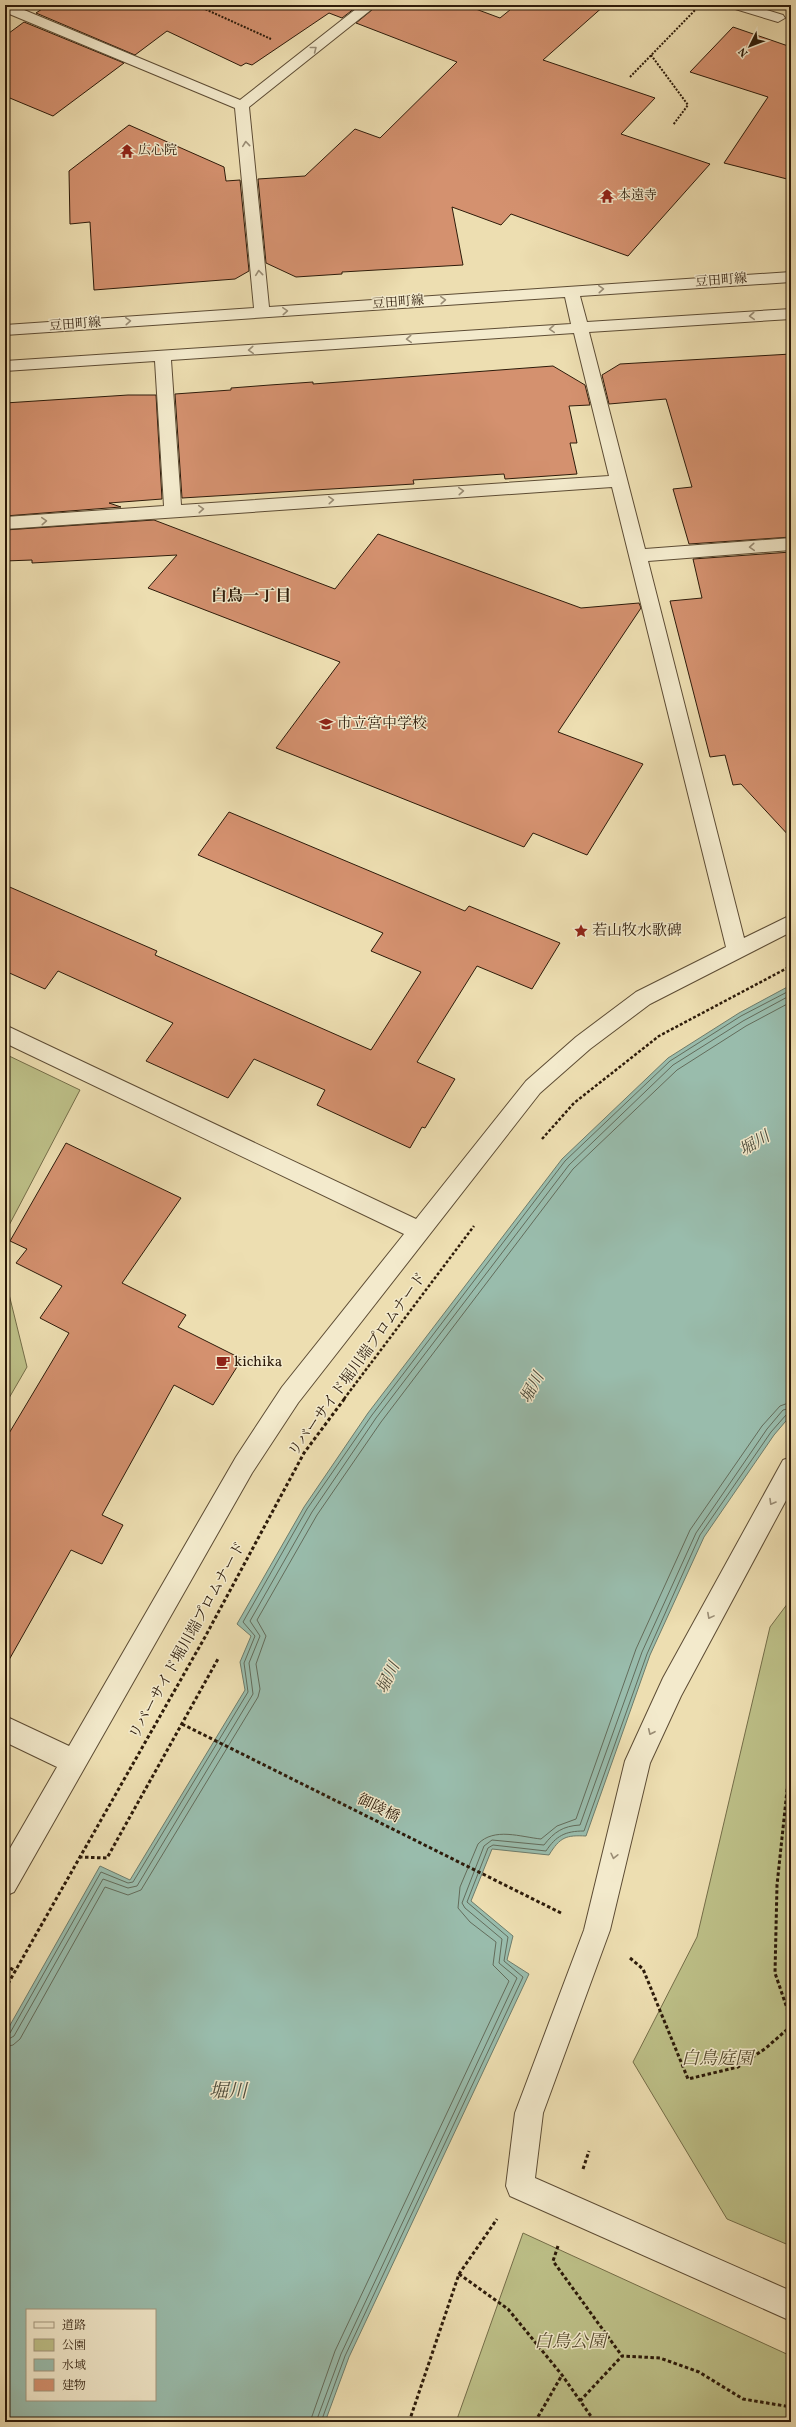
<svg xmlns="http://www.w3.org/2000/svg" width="796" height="2427" viewBox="0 0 796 2427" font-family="Vollkorn,'Noto Serif JP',serif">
	<rect width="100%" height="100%" fill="#eddeb1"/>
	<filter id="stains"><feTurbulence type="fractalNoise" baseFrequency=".005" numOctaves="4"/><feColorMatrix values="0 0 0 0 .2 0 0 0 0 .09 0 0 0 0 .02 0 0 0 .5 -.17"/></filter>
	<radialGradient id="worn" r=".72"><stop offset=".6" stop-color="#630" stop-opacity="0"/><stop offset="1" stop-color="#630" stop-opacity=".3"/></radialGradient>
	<path fill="#bdc088" stroke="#756e49" d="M5,1054L80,1090L5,1233Z
		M5,1278L27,1367L5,1405Z
		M791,1599V2246L727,2219L633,2062L697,1937L770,1627Z
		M523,2233L791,2356V2422H456Z"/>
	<path fill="#99bcac" stroke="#6e7c6b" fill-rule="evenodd" d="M791,985V1415L774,1435L704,1537L650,1655L586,1836C566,1835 560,1837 549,1855L492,1849L471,1901L513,1936L507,1960L529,1974L349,2357L325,2422H5V2034L100,1866L130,1880L245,1690L240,1662L251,1636L237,1624L304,1507L368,1413L562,1159L668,1058L739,1013ZM27,2310H155V2400H27Z"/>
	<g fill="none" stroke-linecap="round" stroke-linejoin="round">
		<path stroke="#636c5b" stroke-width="1" d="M5,2036L10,2033L101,1872L128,1883L133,1882L248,1692L244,1663L255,1636L243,1622L307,1509L372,1415L565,1161L670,1061L741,1016L791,990
			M5,2041L14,2036L103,1879L128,1888L137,1886L253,1694L249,1663L260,1636L250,1621L312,1512L376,1418L569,1165L673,1065L743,1021L791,995
			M5,2047L13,2045L20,2039L105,1887L128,1895L141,1890L258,1697L260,1689L256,1664L266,1636L257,1620L317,1515L381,1422L573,1169L677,1070L746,1026L791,1002
			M310,2422L335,2351L509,1981L493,1965L496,1942L470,1922L458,1908L460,1887L478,1844C494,1827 521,1837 541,1839L557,1826L576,1819L636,1649L690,1530L762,1426L780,1406L791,1402
			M316,2422L341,2354L517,1978L499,1963L502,1939L465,1908L462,1903L484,1846L492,1840L544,1845C554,1832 563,1826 580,1825L642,1652L696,1533L767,1429L783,1410L791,1408
			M321,2422L345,2356L523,1977L504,1961L508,1937L467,1902L488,1848L493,1845L546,1851C556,1836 565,1831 584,1831L647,1654L700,1535L771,1432L786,1415L791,1413"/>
	</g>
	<path fill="#d4916f" stroke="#2d1b0a" d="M48,5H359L342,18L329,13L252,65L246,63L241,66L167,31L135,55L36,13Z
		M378,5H465L500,18L516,5H605L543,60L655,98L621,134L710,164L628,256L511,214L501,225L452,207L463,265L342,272V274L296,277L266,263L258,179L305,176L355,129L380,138L457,62L356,23Z
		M24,22L124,63L53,116L5,96V36Z
		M733,27L791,47V180L724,163L768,97L690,72Z
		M129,125L224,167L226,181L240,180L249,271L235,279L94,290L90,222L70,224L69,171Z
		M791,354V537L689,544L673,489L692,487L666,399L609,404L602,375L620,364Z
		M553,366L585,385L590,405L569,406L577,443H570L577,474L505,479L504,474L413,480L414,484L182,498L175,394L231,390V388L270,385L313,382V384Z
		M128,395H156L162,499L109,503L121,507L5,516V403Z
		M154,520L335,589L378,534L581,608L639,603L641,608L558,732L643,764L587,855L533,833L524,847L276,748L340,662L148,588L177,555L32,563V560L5,561V530Z
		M791,552V838L741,784L733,785L725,755L710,757L670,601L702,598L693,559Z
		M229,812L465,911L469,906L560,943L532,989L477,966L417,1062L455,1079L425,1128L422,1127L410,1148L317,1105L325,1090L254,1059L228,1098L146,1061L173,1023L58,971L45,989L5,971V885L157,951L155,955L371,1050L421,972L371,951L383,933L198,855Z
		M66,1143L181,1198L122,1283L186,1315L178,1327L242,1359L213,1405L174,1385L102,1515L123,1525L102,1564L71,1550L5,1667V1440L69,1333L40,1318L62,1286L16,1263L27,1249L10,1241Z"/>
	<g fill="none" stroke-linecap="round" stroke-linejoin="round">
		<defs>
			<path id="minor" d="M361,5H377L249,107L269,307L791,272V282L580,296L587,322L791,309V319L589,332L645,549L791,538V550L648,561L744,938L791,915V932L650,1004L590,1049L540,1093L298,1403L252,1473L14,1892L5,1896V1857L57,1767L5,1742V1716L69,1746L236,1457L282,1387L404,1234L5,1043V1025L416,1219L526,1081L576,1037L636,992L726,947L612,487L5,529V517L164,506L155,361L5,371V361L571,324L565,297L5,335V325L254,308L235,108L7,13L5,10L7,7H17L240,100ZM574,333L609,476L181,505L171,360Z
				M730,5H751L783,15L785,18L778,22L732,8Z
				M791,1457V1491L681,1696L650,1763L610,1930L543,2113L535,2178L791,2291V2321L510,2196L506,2186L515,2113L584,1930L625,1761L663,1678L783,1460Z"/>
		</defs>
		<use href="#minor" stroke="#5d4c34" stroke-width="2"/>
		<path stroke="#2d1b0a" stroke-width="2" stroke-dasharray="2 1.5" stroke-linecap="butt" d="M196,5L271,39
			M651,55L688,105L673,125
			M630,77L700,5"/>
		<path stroke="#2d1b0a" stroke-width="2.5" stroke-dasharray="3 2" stroke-linecap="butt" d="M542,1139L574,1103L659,1036L791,966
			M344,1399L474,1226"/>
		<path stroke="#2d1b0a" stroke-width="3" stroke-dasharray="3.5 2.5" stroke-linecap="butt" d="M182,1724L561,1913
			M791,1753L777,1885L775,1973L791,2020
			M79,1857L107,1858L218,1659
			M630,1958L643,1969L688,2079L738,2067L766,2048L791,2026
			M5,1965L15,1971
			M5,1989L205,1637L304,1453L345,1398
			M583,2169L589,2151
			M558,2246L553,2261L622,2356
			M459,2274L508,2309L562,2375L595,2422
			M580,2401L622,2356L660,2358L699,2372L743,2399L791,2407
			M409,2422L459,2274L497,2219
			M535,2422L562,2375"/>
		<use href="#minor" fill="#f3eacc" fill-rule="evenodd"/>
	</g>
	<defs><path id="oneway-chevron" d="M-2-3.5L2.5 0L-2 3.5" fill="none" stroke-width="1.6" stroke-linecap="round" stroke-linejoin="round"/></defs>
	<g stroke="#9a8d75">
		<use href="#oneway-chevron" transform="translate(314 49) rotate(-38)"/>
		<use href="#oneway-chevron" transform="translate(246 144) rotate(-96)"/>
		<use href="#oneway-chevron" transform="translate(259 273) rotate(-96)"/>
		<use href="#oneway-chevron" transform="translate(601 289) rotate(-4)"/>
		<use href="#oneway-chevron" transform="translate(443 300) rotate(-4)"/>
		<use href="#oneway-chevron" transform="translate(285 311) rotate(-4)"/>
		<use href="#oneway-chevron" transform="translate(752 316) rotate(176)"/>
		<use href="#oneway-chevron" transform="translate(128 321) rotate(-4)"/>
		<use href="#oneway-chevron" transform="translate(552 329) rotate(176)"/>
		<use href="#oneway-chevron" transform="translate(409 339) rotate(176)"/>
		<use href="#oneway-chevron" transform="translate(251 350) rotate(176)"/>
		<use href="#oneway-chevron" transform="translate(461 491) rotate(-4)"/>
		<use href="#oneway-chevron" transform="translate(331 500) rotate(-4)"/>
		<use href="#oneway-chevron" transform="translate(201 509) rotate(-4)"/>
		<use href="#oneway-chevron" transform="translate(44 521) rotate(-4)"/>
		<use href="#oneway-chevron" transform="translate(752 547) rotate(176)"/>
		<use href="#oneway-chevron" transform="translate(772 1502) rotate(120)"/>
		<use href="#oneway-chevron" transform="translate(710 1616) rotate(118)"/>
		<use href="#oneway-chevron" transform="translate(651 1732) rotate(115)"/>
		<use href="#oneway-chevron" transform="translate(614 1856) rotate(103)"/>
	</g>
	<defs>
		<symbol id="temple-bare" viewBox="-9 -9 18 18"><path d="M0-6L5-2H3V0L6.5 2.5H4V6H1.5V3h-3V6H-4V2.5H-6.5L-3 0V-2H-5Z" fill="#8f2418" stroke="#f3eacc" stroke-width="2.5" paint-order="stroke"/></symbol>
		<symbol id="school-bare" viewBox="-9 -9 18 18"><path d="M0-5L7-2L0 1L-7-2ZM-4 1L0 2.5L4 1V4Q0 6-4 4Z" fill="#8f2418" stroke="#f3eacc" stroke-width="2.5" paint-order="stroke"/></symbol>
		<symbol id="sight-bare" viewBox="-9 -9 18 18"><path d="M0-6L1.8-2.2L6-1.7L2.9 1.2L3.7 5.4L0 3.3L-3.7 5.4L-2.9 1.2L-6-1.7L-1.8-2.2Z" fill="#8f2418" stroke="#f3eacc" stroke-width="2.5" paint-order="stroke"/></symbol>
		<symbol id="cafe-bare" viewBox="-9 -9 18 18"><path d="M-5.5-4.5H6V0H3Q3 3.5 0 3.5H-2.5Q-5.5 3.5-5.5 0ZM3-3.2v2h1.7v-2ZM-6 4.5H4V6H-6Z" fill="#8f2418" stroke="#f3eacc" stroke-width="2.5" paint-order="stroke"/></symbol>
	</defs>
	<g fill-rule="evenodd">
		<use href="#temple-bare" x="117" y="141" width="20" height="20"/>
		<use href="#temple-bare" x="597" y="186" width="20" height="20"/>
		<use href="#school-bare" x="316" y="714" width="20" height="20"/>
		<use href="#sight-bare" x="571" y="921" width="20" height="20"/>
		<use href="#cafe-bare" x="213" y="1352" width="20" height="20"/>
	</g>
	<g text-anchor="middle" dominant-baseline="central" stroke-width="3" stroke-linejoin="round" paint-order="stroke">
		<g font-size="13" fill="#2d1b0a" stroke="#f3eacc" text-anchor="start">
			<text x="138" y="151">広心院</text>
			<text x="618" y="196">本遠寺</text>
		</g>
		<g font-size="13" fill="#2d1b0a" stroke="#f3eacc">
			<text transform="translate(721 281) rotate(-4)">豆田町線</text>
			<text transform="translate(398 303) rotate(-4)">豆田町線</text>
			<text transform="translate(75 325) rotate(-4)">豆田町線</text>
		</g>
		<g font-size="15" fill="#2d1b0a" stroke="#f3eacc" text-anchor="start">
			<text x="337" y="724">市立宮中学校</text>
			<text x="592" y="931">若山牧水歌碑</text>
			<text x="234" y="1362">kichika</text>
		</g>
		<g font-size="15" fill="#2d1b0a" stroke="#f3eacc">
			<text transform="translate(358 1365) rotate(-54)">リバーサイド堀川端プロムナード</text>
			<text transform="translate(188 1641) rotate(-61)">リバーサイド堀川端プロムナード</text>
			<text transform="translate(378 1809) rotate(26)">御陵橋</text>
		</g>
		<g font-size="16" font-weight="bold" fill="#2d1b0a" stroke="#f3eacc">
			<text x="251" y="597">白鳥一丁目</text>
		</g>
		<g font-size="16" font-style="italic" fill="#4d4b3b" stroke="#f3eacc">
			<text transform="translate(755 1144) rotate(-31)">堀川</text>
			<text transform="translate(533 1388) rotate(-62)">堀川</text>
			<text transform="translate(389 1678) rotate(-64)">堀川</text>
		</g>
		<g font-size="18" font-style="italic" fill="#584d30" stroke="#f3eacc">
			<text x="717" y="2059">白鳥庭園</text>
			<text x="570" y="2342">白鳥公園</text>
		</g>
		<g font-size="19" font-style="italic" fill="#4d4b3b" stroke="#f3eacc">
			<text x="228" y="2092">堀川</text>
		</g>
	</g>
	<rect width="796" height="2427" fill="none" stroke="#eddeb1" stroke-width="20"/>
	<rect x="6" y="6" width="784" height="2415" fill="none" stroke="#2d1b0a" stroke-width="2"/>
	<rect x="10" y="10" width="776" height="2407" fill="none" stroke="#2d1b0a"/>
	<rect x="26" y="2309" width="130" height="92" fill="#f3eacc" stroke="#a4977e"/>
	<rect x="34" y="2322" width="20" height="6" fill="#f3eacc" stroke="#a4977e"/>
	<text x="62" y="2329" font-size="12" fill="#2d1b0a">道路</text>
	<rect x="34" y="2339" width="20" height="12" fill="#bdc088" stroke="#a4977e"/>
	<text x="62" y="2349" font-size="12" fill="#2d1b0a">公園</text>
	<rect x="34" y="2359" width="20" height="12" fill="#99bcac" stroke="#a4977e"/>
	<text x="62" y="2369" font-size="12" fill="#2d1b0a">水域</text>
	<rect x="34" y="2379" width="20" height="12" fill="#d4916f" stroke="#a4977e"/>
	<text x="62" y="2389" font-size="12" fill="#2d1b0a">建物</text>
	<g transform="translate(750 46) rotate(228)" stroke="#f3eacc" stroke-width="3" paint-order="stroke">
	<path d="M0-3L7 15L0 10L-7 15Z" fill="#2d1b0a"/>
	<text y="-6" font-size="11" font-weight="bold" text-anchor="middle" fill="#2d1b0a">N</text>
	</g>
	<rect width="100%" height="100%" filter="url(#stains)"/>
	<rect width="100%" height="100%" fill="url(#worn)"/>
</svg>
